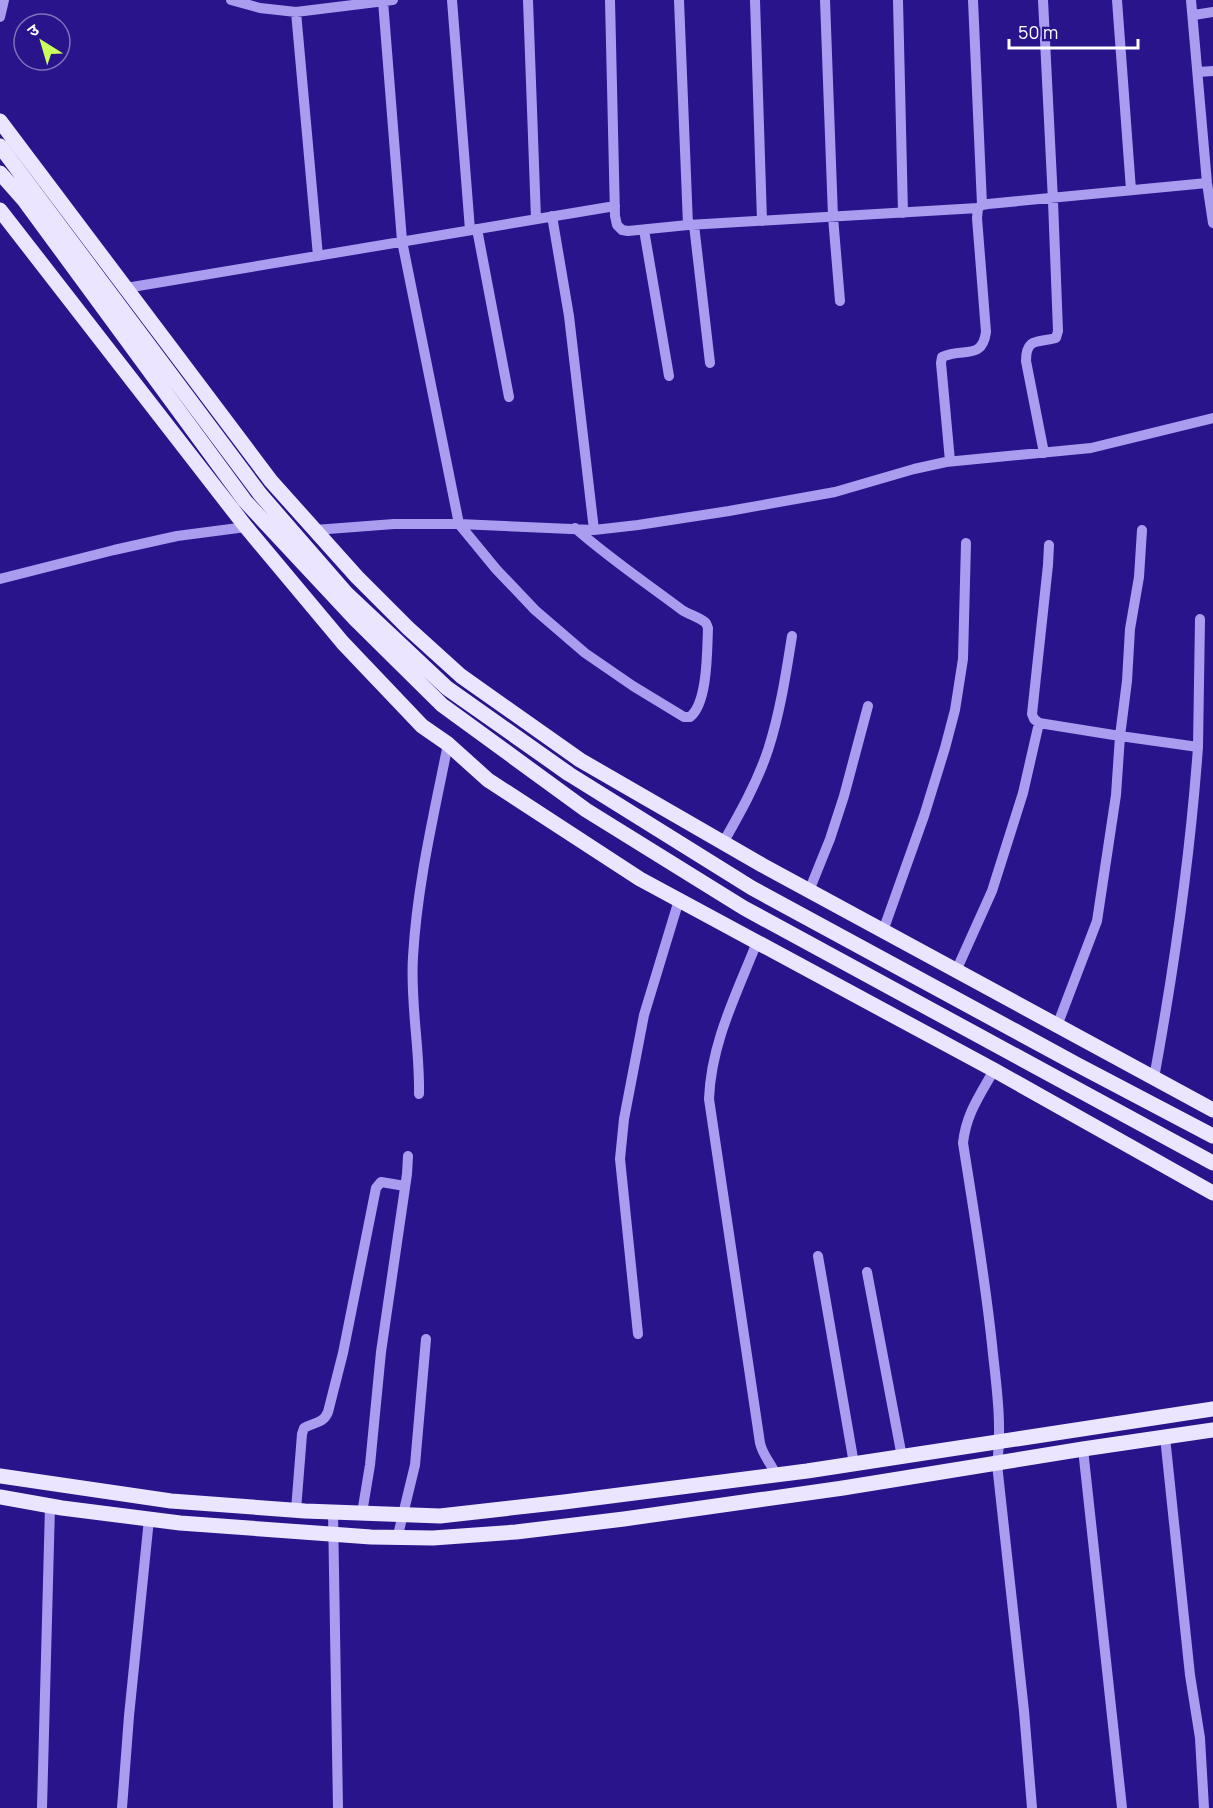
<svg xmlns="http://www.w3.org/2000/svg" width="1213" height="1808" viewBox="0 0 1213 1808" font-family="Manrope,'Noto Sans Devanagari',sans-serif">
	<rect width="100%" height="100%" fill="#29148b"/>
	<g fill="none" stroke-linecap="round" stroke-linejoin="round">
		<path stroke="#aa9df0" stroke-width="10" d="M231,0L260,8L296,12L393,0
			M452,0L470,230
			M528,0L536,219
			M610,0L615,216L617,225L622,230L628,231L688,225L978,208
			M679,0L688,225
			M755,0L762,221
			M825,0L833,217L840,301
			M898,0L903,213
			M973,0L982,205
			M1043,0L1053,201L1058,331L1056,338C1038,343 1026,337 1026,361L1044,453
			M1117,0L1131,190
			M1191,0L1207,183L1213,223
			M383,1L402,241L459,524L496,569L535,610L585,653L633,686L684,717H690C708,703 707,650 708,628L706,623C699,617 690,615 682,610C646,583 609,558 575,528
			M296,12L318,256
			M1194,15L1213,12
			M0,17L4,0
			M1198,72L1213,71
			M552,216L569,316L594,530
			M694,225L710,363
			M477,229L509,397
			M644,230L669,376
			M126,288L615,206
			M950,461L941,363L942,357C963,347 982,361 986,332L977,218L978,208L982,205L988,204L1207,183
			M315,530L394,524H459L594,530L638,525L729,511L835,492L914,469L946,462L1091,448L1213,418
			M1142,530L1139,577L1130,629L1127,681L1120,736L1198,747C1190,858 1174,969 1154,1078
			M0,579L114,550L177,536L246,527
			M1039,723L1120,736L1116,795L1097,921L1057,1026
			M1198,747L1200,619
			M723,843C740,813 757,783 768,750C780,713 786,674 792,636
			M809,891L830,839L844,796L868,706
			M883,931L924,816L945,748L955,710L963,659L966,543
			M757,942C737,993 711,1043 709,1099L760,1443C763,1456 771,1463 776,1475
			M956,971L992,891L1023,793L1039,723L1034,719L1032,714L1048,565L1049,545
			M994,1070C980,1095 966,1114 963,1143C974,1213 986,1283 993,1354C997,1390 1002,1428 997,1464L1024,1711L1032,1808
			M419,1094C420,1048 410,1003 413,957C417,885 434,814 448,744
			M818,1256L854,1464
			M867,1272L902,1457
			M638,1334L620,1159L624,1119L644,1015L679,900
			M1165,1437L1190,1675L1200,1738L1204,1808
			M1083,1449L1122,1808
			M296,1510L302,1434L304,1428C314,1422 323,1424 328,1412L343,1353L376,1188L381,1182L405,1186
			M333,1512L338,1808
			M362,1513L370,1465L381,1352L407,1174L408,1156
			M397,1539L415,1465L426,1339
			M42,1808L50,1506
			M122,1808L129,1716L149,1519"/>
		<path stroke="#ebe5ff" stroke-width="15" d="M0,121L271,481L357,577L408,628L461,676L580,760L762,865L1213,1110
			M0,146L260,494L346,593L447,688L569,774L752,888L1076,1064L1213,1136
			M0,173L24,200L245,501L355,619L442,705L586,810L744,908L1213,1163
			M0,210L246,527L343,643L422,726L448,744L488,780L640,879L994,1070L1213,1193
			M0,1476L171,1501L305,1511L440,1516L564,1502L807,1471L1213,1409
			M0,1497L62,1508L180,1523L371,1537L433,1538L516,1532L624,1519L843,1488L1083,1449L1213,1430"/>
	</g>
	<g transform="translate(42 42) rotate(323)"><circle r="28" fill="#29148b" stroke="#7f72b9" stroke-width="1.5"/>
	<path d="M0-4.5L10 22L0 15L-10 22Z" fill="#caff5b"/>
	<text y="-9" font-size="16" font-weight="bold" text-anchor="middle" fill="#ffffff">उ</text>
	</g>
	<path d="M1009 39v9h129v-9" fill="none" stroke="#ffffff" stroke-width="3"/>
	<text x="1018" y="39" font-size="18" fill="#ffffff" stroke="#29148b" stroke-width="4.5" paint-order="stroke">50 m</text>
</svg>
